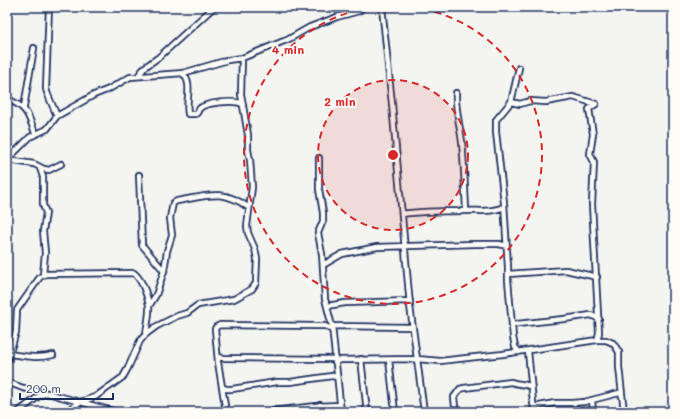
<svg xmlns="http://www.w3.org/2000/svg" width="680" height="419" viewBox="0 0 680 419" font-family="Mali,sans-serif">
	<rect width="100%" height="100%" fill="#f4f4f1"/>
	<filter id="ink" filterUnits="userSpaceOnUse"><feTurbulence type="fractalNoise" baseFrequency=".025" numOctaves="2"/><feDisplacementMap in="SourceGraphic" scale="8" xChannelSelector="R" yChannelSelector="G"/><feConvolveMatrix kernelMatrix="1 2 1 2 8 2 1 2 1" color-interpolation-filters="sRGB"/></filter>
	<g filter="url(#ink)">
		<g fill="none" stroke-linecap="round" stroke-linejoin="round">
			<defs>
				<path id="minor" d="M49,7L46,89L48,95L57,116
					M382,7L392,104L410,306L424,412
					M519,68L511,102L496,120V132L504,203L508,267V280L513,337L515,347L519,352
					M182,73C194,83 185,100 188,114H196C198,113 198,110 199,109C205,102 235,100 242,104
					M138,76L145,67L159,57L214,7
					M456,93C455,108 460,126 462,142C464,165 465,188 466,210
					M7,99C27,107 28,114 35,133
					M511,102L520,104L530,101L546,102L573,97L596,104L589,109L593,134L590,154L594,162L592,204L599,333L597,340
					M24,107L34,48
					M7,158L12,155L30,137L47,129L57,116L94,95L109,89L130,77L183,73L228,60L242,58L289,39L310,27L337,17L359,11L363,7
					M319,158V189L323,213V221L318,233L322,254L325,299L332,326L341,412
					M7,160L34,164L44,169L49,170L61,164
					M40,168L43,177V205L46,213L43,231L45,253L43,275
					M139,175L142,245L164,271
					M402,214C422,211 444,211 464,211C478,210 491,213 504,207
					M323,265L342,254L377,247L475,244H499L507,246
					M508,274L566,270L597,277
					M149,306L156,295L164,271L167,251L172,235L170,218L173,203L177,201C207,196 223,188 249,208
					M327,306L345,303L410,301
					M332,326L413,327
					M512,326L517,324L564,319L591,315L599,319
					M528,351L534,412
					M9,354C24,356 38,359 53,355
					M218,357L224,358L335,359
					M361,359L367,412
					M389,360L395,412
					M7,362L16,332L17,310L40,277L46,274L134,273C142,280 147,295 149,305C150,314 147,325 146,334
					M335,362L340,360L417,359L440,361L503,354L597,340H606L613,343L619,352V367L624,412
					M7,382L23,388L47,393L117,412
					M222,387L226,389H232L277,382H290L332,376L337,377
					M592,400L593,412
					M534,407L555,403H572L584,402L619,393L622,395
					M7,412L8,383
					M18,412L39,396L47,393
					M66,412L80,402L95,397L123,377L128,368L140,341L146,334L157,326L177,316L187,313L198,305L234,299L252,289L256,283L257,259L255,249L248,233L247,226L252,187L250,160L248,150V135L241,94L242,58
					M226,412L218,362L215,329L216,327L220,325L316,326H325L332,330
					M263,412L316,406L340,405
					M320,412V405
					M454,412L455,407L454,397L460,389L464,388L511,382C518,385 525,383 531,387
					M485,412H496"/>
			</defs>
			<use href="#minor" stroke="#1b2f5e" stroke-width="8"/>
			<use href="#minor" stroke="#fdfcf7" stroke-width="4.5"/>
		</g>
	</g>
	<circle cx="393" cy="155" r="75" fill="#d62828" fill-opacity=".12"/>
	<g fill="none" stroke="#d62828" stroke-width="2" stroke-dasharray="7 5">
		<circle cx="393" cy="155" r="75"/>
		<path d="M411 7A149 149 0 1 1 375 7"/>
	</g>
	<circle cx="393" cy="155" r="6" fill="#d62828" stroke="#fdfcf7" stroke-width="2"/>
	<g font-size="12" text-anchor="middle" font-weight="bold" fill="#d62828" stroke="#fdfcf7" stroke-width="4" stroke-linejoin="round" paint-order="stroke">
		<text x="288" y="54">4 min</text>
		<text x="340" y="106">2 min</text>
	</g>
	<rect width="680" height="419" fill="none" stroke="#fdfcf7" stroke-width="24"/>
	<rect x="12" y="12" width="656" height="395" fill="none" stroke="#1b2f5e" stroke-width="1.5" filter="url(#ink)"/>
	<path d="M20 393v6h93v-6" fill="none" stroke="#1b2f5e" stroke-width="2"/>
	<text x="26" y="393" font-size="12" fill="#1b2f5e" stroke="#fdfcf7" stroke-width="3" paint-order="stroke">200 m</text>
</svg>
